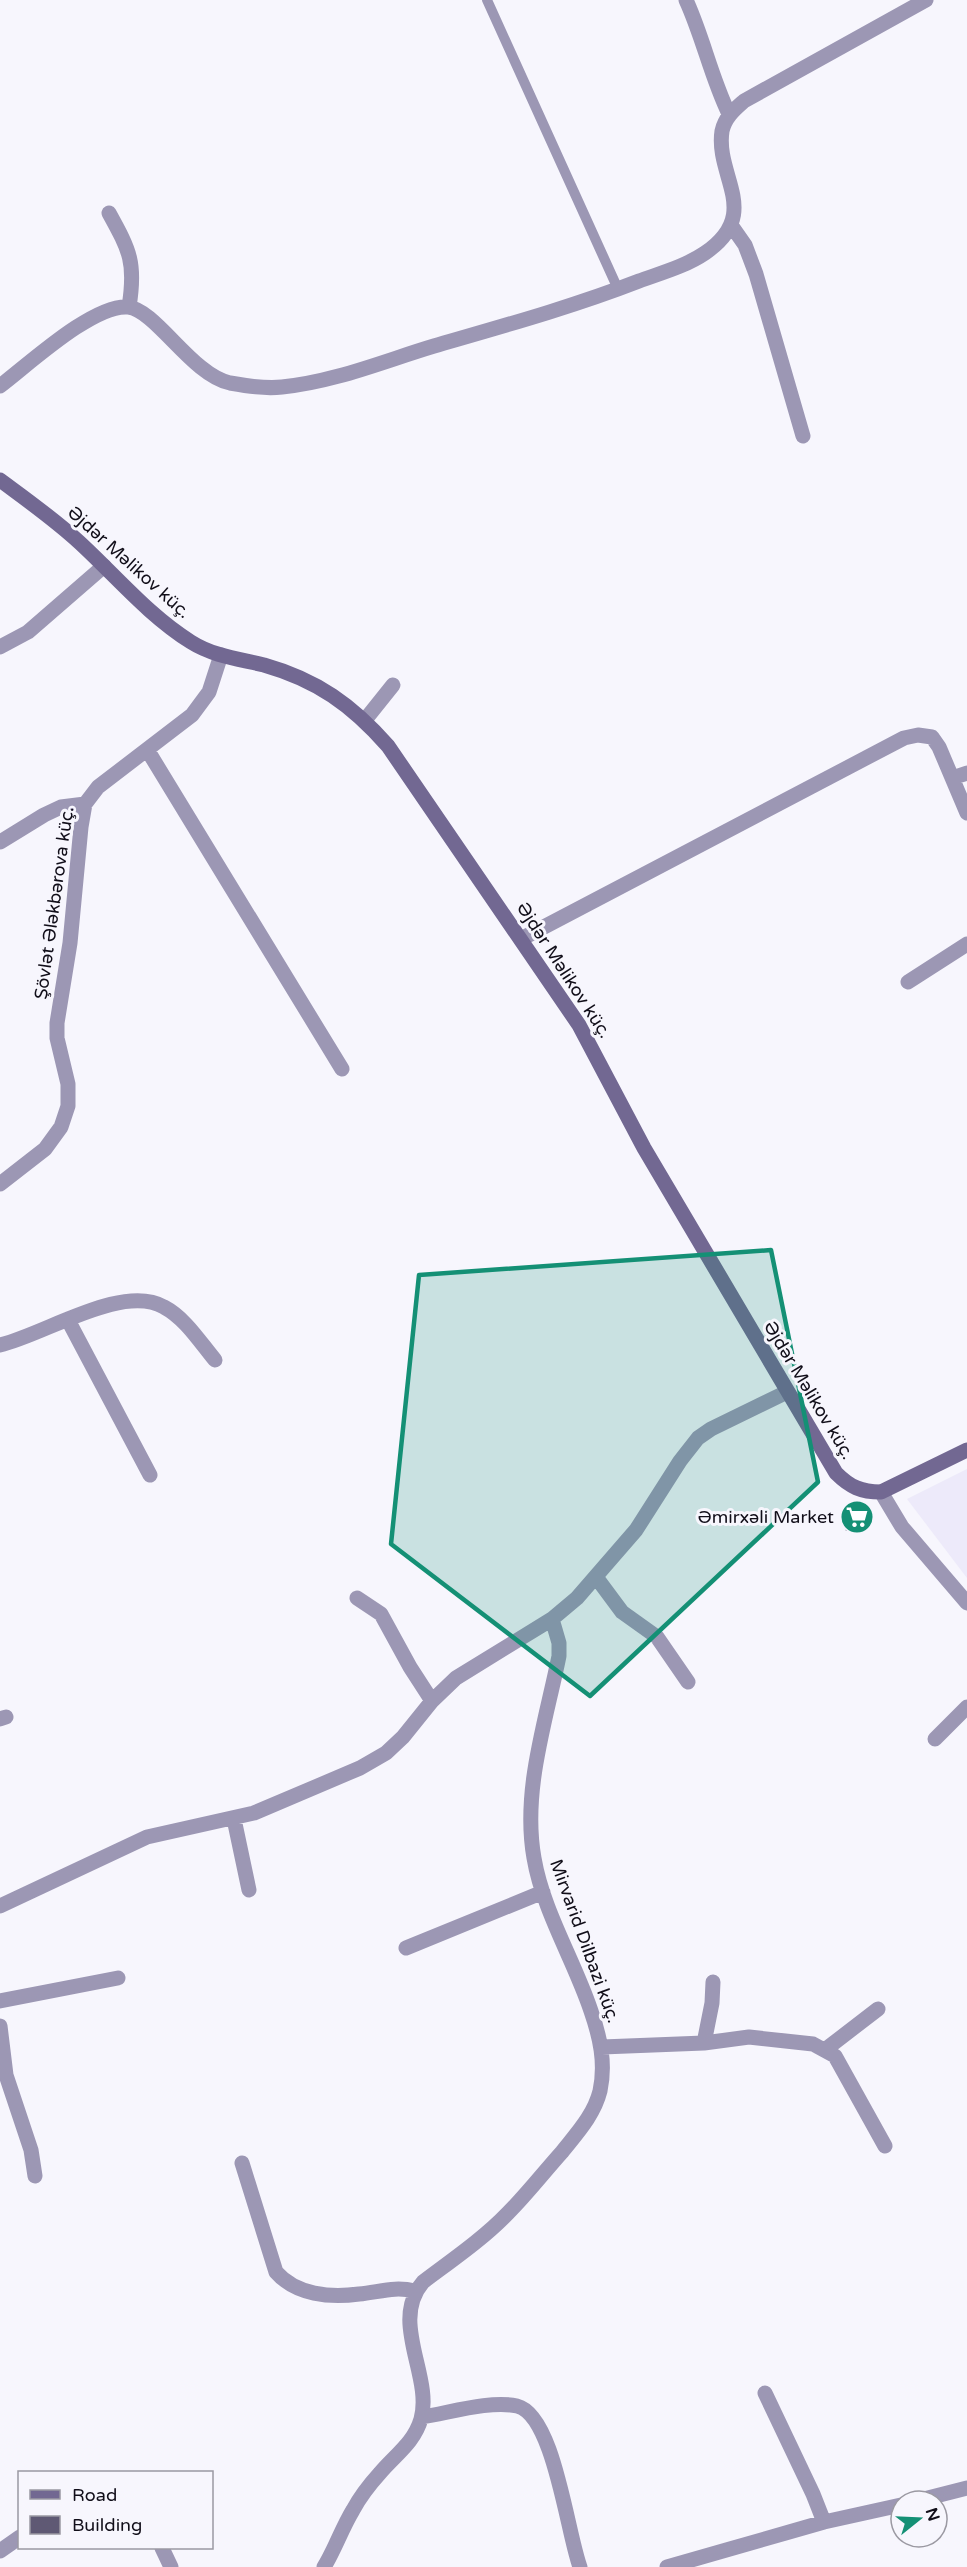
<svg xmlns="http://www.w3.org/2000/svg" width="967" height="2567" viewBox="0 0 967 2567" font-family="'Varela Round',sans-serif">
	<rect width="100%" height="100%" fill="#f7f6fd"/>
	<path fill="#edeafa" d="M967,1469V1578L907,1499Z"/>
	<path fill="#5f5974" d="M868,1505L873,1523L846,1531L840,1514Z"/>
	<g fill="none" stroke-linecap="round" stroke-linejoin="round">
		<path stroke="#9c97b4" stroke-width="10" d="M487,0L618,289"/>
		<path stroke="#9c97b4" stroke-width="15" d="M686,0C703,37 711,77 729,114
			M109,213C130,251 136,263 129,307
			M731,225L745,245L756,274L803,436
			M0,386C28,365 93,304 128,307C156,310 192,375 230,383C247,386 265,389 282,387C334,382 384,361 434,346C503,326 572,307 639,281C661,273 686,266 705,253C763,213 715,177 722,131C725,117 735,109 744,101L926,0
			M0,647L28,632L104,566
			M365,720L393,685
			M148,751L342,1069
			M952,778L967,773
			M0,842L44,815L61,807L85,804
			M521,939L904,738L918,735L932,737L939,747L967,813
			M908,982L967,944
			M0,1184L45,1149L61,1127L68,1106V1084L57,1038V1023L70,943L81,827L85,804L98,787L192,715L209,692L221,655
			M68,1320L150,1475
			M0,1345C44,1335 122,1283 164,1307C185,1318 200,1342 215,1360
			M881,1492L902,1527L967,1603
			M596,1577L622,1612L657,1637L688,1682
			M357,1598L381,1614L410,1667L432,1701
			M0,1719L6,1717
			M935,1739L967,1707
			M234,1819L249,1890
			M0,1906L147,1837L254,1813L360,1768L386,1753L403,1737L432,1701L456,1678L552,1619L577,1598L636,1530L680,1461L698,1438L711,1429L787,1392
			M406,1948L543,1892
			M0,2001L118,1978
			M0,2026L6,2075L31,2150L35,2176
			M704,2043L712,2003L713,1982
			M602,2047L704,2043L749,2037L813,2044L835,2056L885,2146
			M826,2049L878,2009
			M242,2163L276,2272C296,2295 330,2298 359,2294C380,2292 394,2286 415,2291
			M765,2393L813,2494L824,2522
			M422,2417C449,2413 490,2400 517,2406C554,2415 567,2532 580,2567
			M916,2501L967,2488
			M162,2548L171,2567
			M0,2551L20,2537
			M324,2567C335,2549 342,2528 353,2510C360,2497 370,2484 380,2473C395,2455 414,2443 421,2419C433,2376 389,2322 423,2282C452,2260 483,2239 508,2213C527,2194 544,2172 562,2152C577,2133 594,2115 600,2091C606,2063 600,2037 591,2011C574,1960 543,1911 534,1858C522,1791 546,1721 559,1656V1643L552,1619
			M667,2567L824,2522L901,2505"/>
		<path stroke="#726892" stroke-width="15" d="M0,480C27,500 54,519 79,542C116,576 148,615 191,642C213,656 239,659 264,665C317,680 352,705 388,746L579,1025L644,1148L836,1473C850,1487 861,1492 881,1492L967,1450"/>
	</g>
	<path fill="#149075" fill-opacity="0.2" stroke="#149075" stroke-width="4.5" stroke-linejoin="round" d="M771,1250L818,1482L590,1696L391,1544L419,1275Z"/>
	<defs>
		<symbol id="supermarket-disc" viewBox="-11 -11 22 22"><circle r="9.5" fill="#149075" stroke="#f7f6fd"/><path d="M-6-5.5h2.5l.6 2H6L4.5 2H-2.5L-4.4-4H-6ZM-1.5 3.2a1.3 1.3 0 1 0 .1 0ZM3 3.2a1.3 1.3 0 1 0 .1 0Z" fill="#fff"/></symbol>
	</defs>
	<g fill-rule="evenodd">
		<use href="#supermarket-disc" x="838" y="1498" width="38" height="38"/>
	</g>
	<g text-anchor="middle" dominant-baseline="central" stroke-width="6" stroke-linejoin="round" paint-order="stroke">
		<g font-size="18" fill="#110e19" stroke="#f7f6fd">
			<text transform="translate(129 562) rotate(42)">Əjdər Məlikov küç.</text>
			<text transform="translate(54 903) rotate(-82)">Şövlət Ələkbərova küç.</text>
			<text transform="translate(564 970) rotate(57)">Əjdər Məlikov küç.</text>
			<text transform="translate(809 1390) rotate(59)">Əjdər Məlikov küç.</text>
			<text transform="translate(585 1941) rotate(70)">Mirvarid Dilbazi küç.</text>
		</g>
		<g font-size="18" fill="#110e19" stroke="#f7f6fd" text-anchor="end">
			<text x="834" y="1517">Əmirxəli Market</text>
		</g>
	</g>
	<rect x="18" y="2471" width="195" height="78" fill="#f7f6fd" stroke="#9b99a2" stroke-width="1.5"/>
	<rect x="30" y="2490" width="30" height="9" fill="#726892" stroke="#9b99a2" stroke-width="1.5"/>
	<text x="72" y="2501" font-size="18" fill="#110e19">Road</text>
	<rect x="30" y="2516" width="30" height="18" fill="#5f5974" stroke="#9b99a2" stroke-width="1.5"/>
	<text x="72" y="2531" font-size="18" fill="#110e19">Building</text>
	<g transform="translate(919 2519) rotate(72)"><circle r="28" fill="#f7f6fd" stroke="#9b99a2" stroke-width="1.5"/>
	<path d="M0-4.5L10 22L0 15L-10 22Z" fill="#149075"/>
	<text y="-9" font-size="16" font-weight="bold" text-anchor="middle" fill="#110e19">N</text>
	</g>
</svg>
